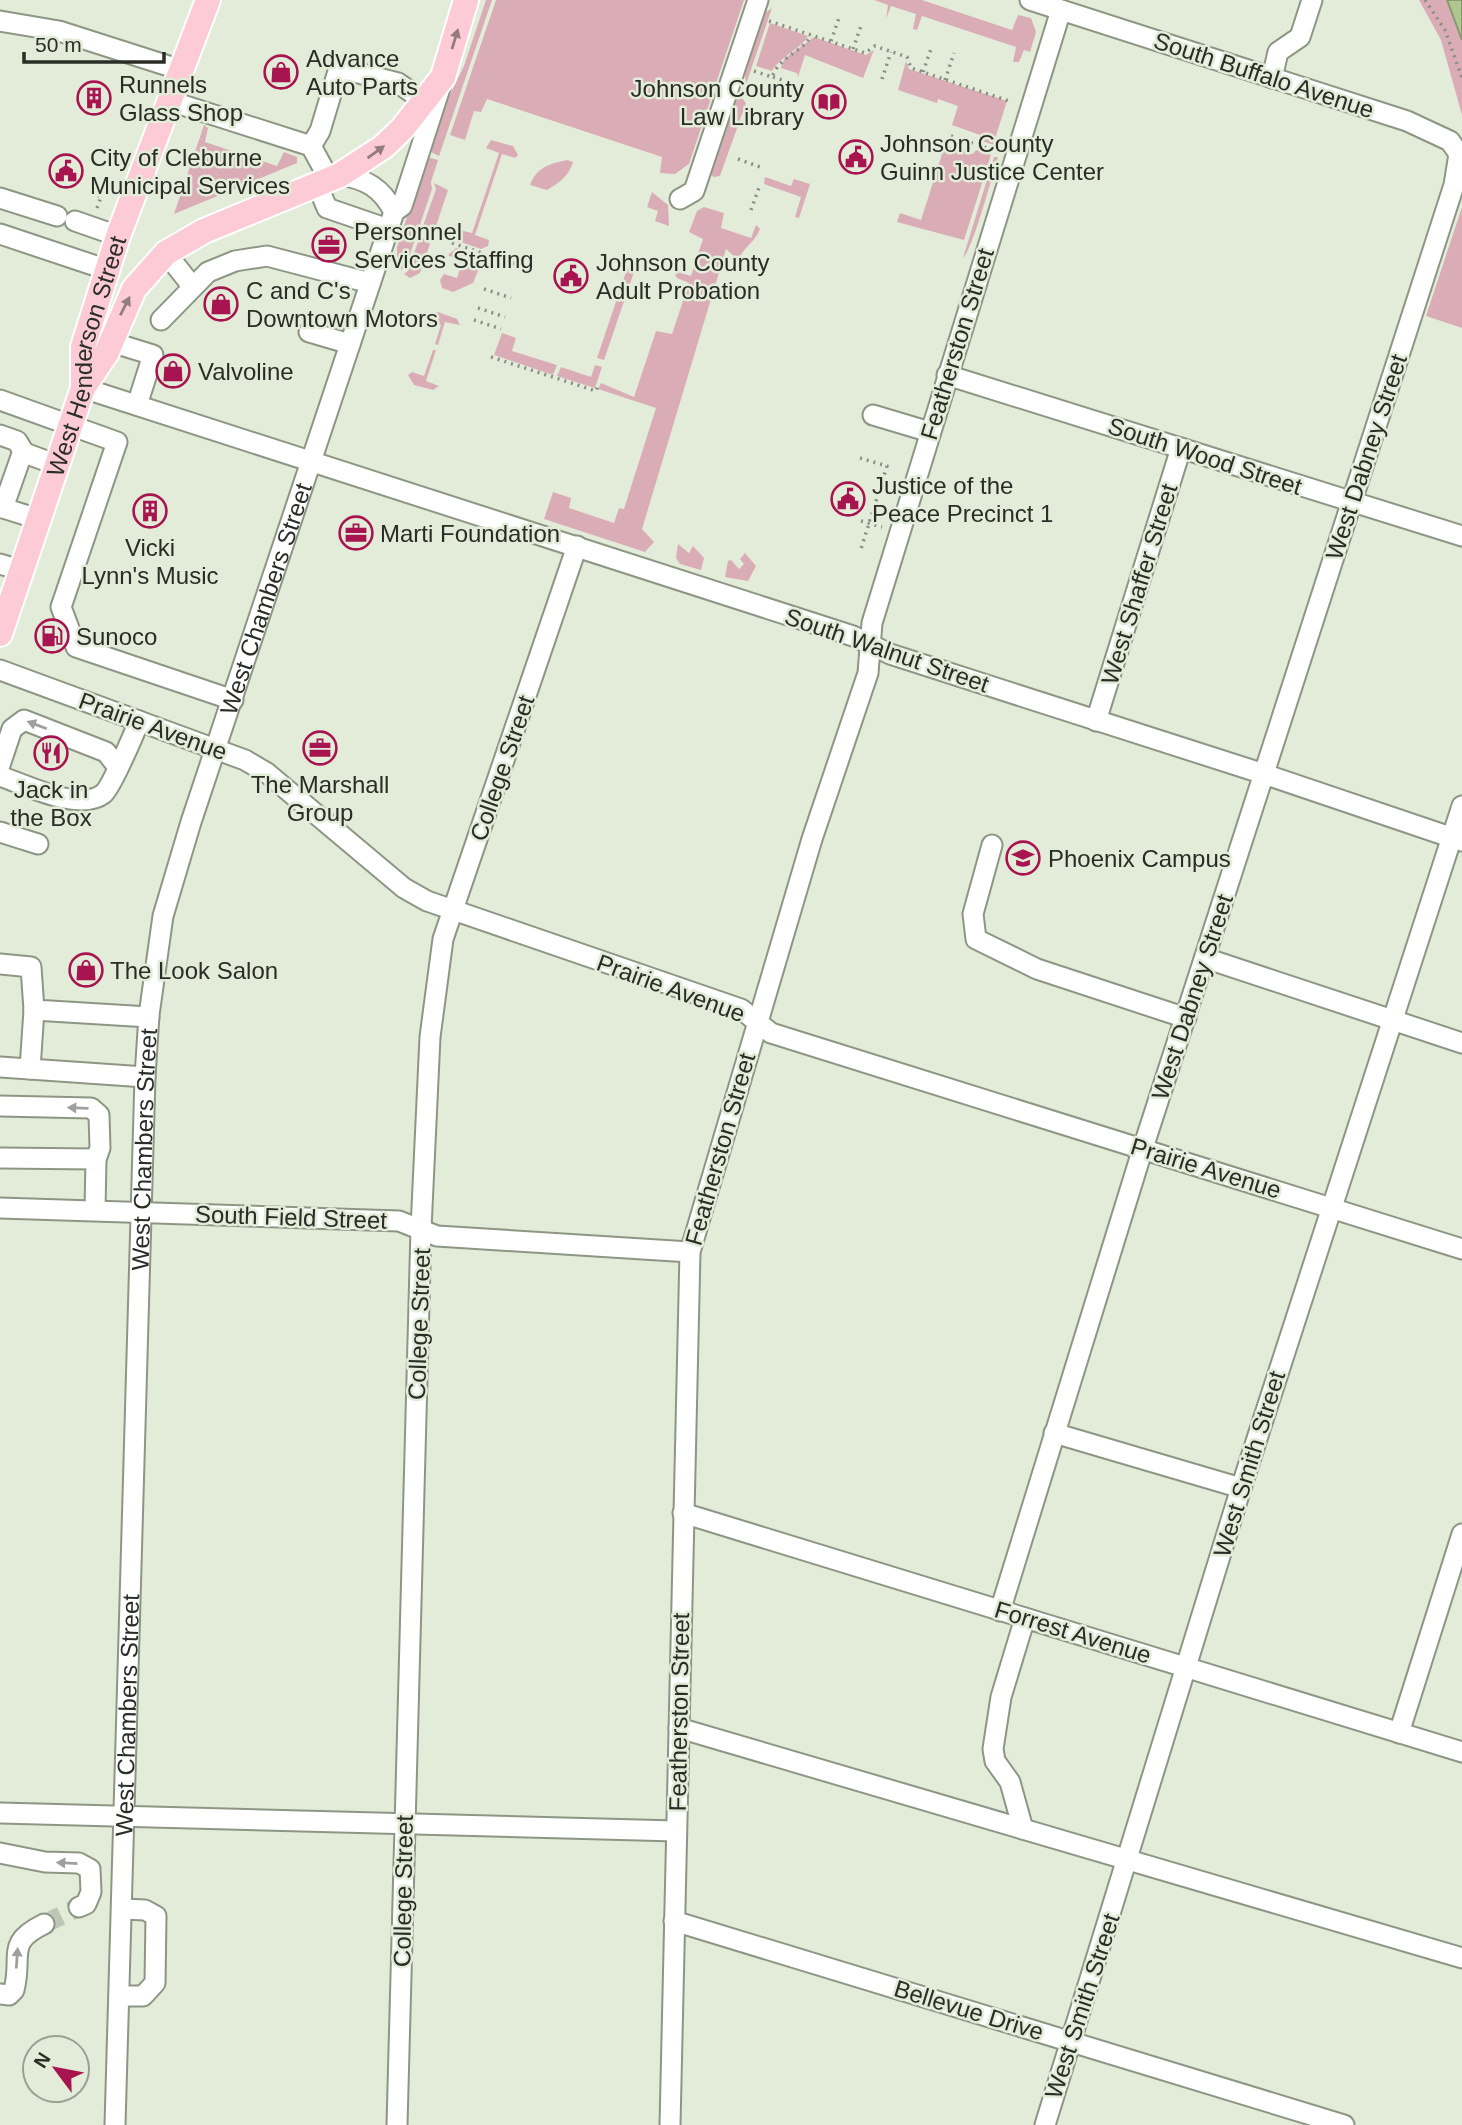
<svg xmlns="http://www.w3.org/2000/svg" width="1462" height="2125" viewBox="0 0 1462 2125" font-family="Helvetica,sans-serif">
	<rect width="100%" height="100%" fill="#e3ecd9"/>
	<path fill="#daadb6" d="M486,0H492L439,156L429,151L439,117L464,66Z
		M496,0H744L689,164L675,174L660,173L662,157L487,99L481,112L474,111L465,140L450,135Z
		M874,0H922L1012,30L1018,15L1031,18L1036,32L1030,52L1024,50L1019,62H1013L1016,47L922,16L917,30L913,29L916,14L891,6L886,19L888,5Z
		M1419,0H1447L1462,40V115L1441,40Z
		M772,8L746,84L745,75L765,13Z
		M770,23L808,36C802,48 782,55 772,71L756,66Z
		M814,37L866,55L874,50L863,78L805,55L798,77L797,73L781,68L784,59Z
		M906,61L909,69L1007,101L993,145L980,140V135L952,125L958,106L938,99L937,103L898,90Z
		M737,98H742L746,103L720,176L714,177L710,174Z
		M204,125L208,128L205,142L277,166L284,152L297,157V163L174,214Z
		M491,140L513,146L518,155L515,158L502,154L475,235L489,240L488,246L481,249L458,241L455,235L459,230L472,233L499,153L486,148Z
		M945,145L973,154L976,150L991,155L964,240L897,222L900,213L921,220Z
		M427,157L438,160L431,182L432,189L406,266L401,270L397,261V247Z
		M994,157H998C992,177 972,251 963,258Z
		M567,160L573,162C569,176 559,183 547,190L530,185C537,167 549,164 567,160Z
		M765,177L791,186L794,179L810,184L799,218L795,217L801,197L764,184Z
		M434,183L448,190L435,229L428,232L422,229L436,189Z
		M652,192L668,205L669,226L655,221L658,211L647,207Z
		M704,207L724,213L721,228L751,238L756,225L760,229C755,242 744,247 738,260L726,249L642,529L654,542L645,552L544,519L553,492L571,498L569,508L614,523L619,508L624,509L656,408L598,389L601,383L634,397L656,331L672,334L689,283L677,278L675,275L678,272L691,276L703,239L689,232L697,211Z
		M1462,207V328L1426,316Z
		M420,236L430,244L420,273L410,278L404,274L408,271Z
		M456,248L479,255L482,261L473,283L453,292L442,288L440,280L444,274L457,278L462,262L448,255Z
		M628,266L635,269L604,360L597,358Z
		M438,312L457,319L460,325L445,322L438,345L435,344L441,325L427,318L431,313Z
		M502,333L516,338L512,351L557,365L553,375L494,355Z
		M433,350H436L426,381L439,386L433,390L414,385L408,375L412,372L424,376Z
		M595,365L602,367L595,388L557,376L561,367L591,377Z
		M678,544L689,553L693,546L704,558L701,570L680,564L676,558Z
		M745,553L756,566L748,581L725,577L728,561L731,560L739,569L744,564L740,559Z"/>
	<path fill="#adc78e" stroke="#86996f" stroke-width="2" d="M1447,0H1462V40Z"/>
	<g fill="none" stroke-linecap="round" stroke-linejoin="round">
		<path stroke="#bec6b5" stroke-width="19" stroke-dasharray="19 10" stroke-linecap="butt" d="M44,1924L79,1907"/>
		<defs>
			<g id="minor">
				<path d="M0,21L59,31L181,70"/>
				<path d="M1272,78L1278,52L1300,37L1312,0"/>
				<path d="M170,101L311,146L320,131L339,68L398,83L424,101"/>
				<path d="M311,146L329,179"/>
				<path d="M340,175C366,179 382,188 394,212"/>
				<path d="M317,184L327,208L388,229"/>
				<path d="M0,198L57,216"/>
				<path d="M680,199L694,191L758,0"/>
				<path d="M75,221L118,236"/>
				<path d="M0,234L108,270"/>
				<path d="M166,253L192,286"/>
				<path d="M161,320L208,272L235,261L267,256L370,283"/>
				<path d="M309,332L350,344"/>
				<path d="M111,342L153,355L137,405"/>
				<path d="M947,375L1462,536"/>
				<path d="M83,388L853,636L890,654L1264,774L1462,841"/>
				<path d="M0,400L117,442L61,607L76,647L233,700"/>
				<path d="M873,415L930,432"/>
				<path d="M0,435L17,441L23,451L3,508"/>
				<path d="M22,452L57,465"/>
				<path d="M0,507L38,519"/>
				<path d="M0,564L20,570"/>
				<path d="M0,670L245,760L267,773L404,888L427,901L741,1009L771,1033L1462,1249"/>
				<path d="M1096,721L1181,448"/>
				<path d="M0,765L12,729L24,720L106,752L117,766"/>
				<path d="M0,776C26,785 79,812 103,794C111,788 134,734 139,721"/>
				<path d="M0,832L38,844"/>
				<path d="M992,845L973,914L976,939L1037,969L1186,1018"/>
				<path d="M1205,958L1462,1043"/>
				<path d="M0,964L31,967L34,1010L149,1017"/>
				<path d="M0,1067L145,1077"/>
				<path d="M30,1069L34,1010"/>
				<path d="M0,1106L91,1108L99,1115L100,1148L96,1159"/>
				<path d="M0,1158L96,1159L95,1210"/>
				<path d="M0,1208L399,1221L437,1236L690,1252"/>
				<path d="M1054,1433L1241,1488"/>
				<path d="M683,1513L1462,1752"/>
				<path d="M1000,1611L1143,1148L1454,185L1459,154L1450,141L1407,121L1030,0"/>
				<path d="M679,1728L1462,1958"/>
				<path d="M1399,1733L1462,1534"/>
				<path d="M0,1813L676,1831"/>
				<path d="M1023,1829L1010,1782L995,1761L993,1749L1001,1697L1025,1618"/>
				<path d="M0,1853L45,1862L79,1863L90,1869L91,1892L86,1904L79,1907"/>
				<path d="M674,1921L1344,2125"/>
				<path d="M0,1994L9,1995L14,1990C23,1955 5,1943 44,1924"/>
				<path d="M120,1996H143L155,1983L156,1916L145,1910L123,1909"/>
				<path id="s1" d="M115,2125L145,1077L149,1015L163,916L191,822L394,212L402,206L441,85"/>
				<path d="M397,2125L421,1229L430,1037L443,939L577,546"/>
				<path d="M670,2125L690,1252L812,839L868,673L872,623L1061,10"/>
				<path d="M1045,2125L1241,1488L1462,806"/>
			</g>
			<g id="major">
				<path d="M83,388L107,352L134,289L166,253L204,231L340,175L383,147L402,129L443,77L466,0"/>
				<path id="s2" d="M0,634L83,388V347L118,236L208,0"/>
			</g>
		</defs>
		<use href="#minor" stroke="#8d9684" stroke-width="23"/>
		<use href="#major" stroke="#fff" stroke-width="28"/>
		<path stroke="#888e81" stroke-width="3.5" stroke-dasharray="2 5" stroke-linecap="butt" d="M1425,0L1445,30L1462,78
			M769,21L865,53L875,46L907,57L911,68L1009,101
			M831,41L840,15
			M853,49L862,23
			M754,71L772,77C781,54 803,53 811,35
			M923,72L932,46
			M773,77L794,84
			M882,79L891,52
			M945,80L954,53
			M951,136L999,152
			M738,159L763,168
			M97,208L101,197L98,196
			M751,210L760,185
			M419,232L432,236
			M452,243L485,254
			M506,261L521,266
			M484,289L511,298
			M478,308L505,317
			M474,320L501,329
			M491,357L596,391L599,383
			M860,458L887,466L861,549
			M861,521L882,527"/>
		<use href="#minor" stroke="#fff" stroke-width="19"/>
		<use href="#major" stroke="#fdcbd6" stroke-width="24"/>
	</g>
	<defs><path id="oneway-solid" d="M-6-.8H1V-3.2L6.5 0L1 3.2V.8H-6Z" transform="scale(1.75)"/></defs>
	<g fill="#947c7e">
		<use href="#oneway-solid" transform="translate(455 39) rotate(-73)"/>
		<use href="#oneway-solid" transform="translate(376 152) rotate(-36)"/>
		<use href="#oneway-solid" transform="translate(125 306) rotate(-63)"/>
	</g>
	<g fill="#9fa09d">
		<use href="#oneway-solid" transform="translate(37 725) rotate(-159)"/>
		<use href="#oneway-solid" transform="translate(78 1108) rotate(-178)"/>
		<use href="#oneway-solid" transform="translate(67 1863) rotate(-177)"/>
		<use href="#oneway-solid" transform="translate(17 1958) rotate(-86)"/>
	</g>
	<defs>
		<symbol id="shop-ring" viewBox="-11 -11 22 22"><circle r="9.5" fill="#e3ecd9" stroke="#a7144f" stroke-width="1.5"/><path d="M-5-2.5h2.3a2.7 3.5 0 0 1 5.4 0H5L5.5 6h-11ZM-1.5-2.5h3a1.5 2.3 0 0 0-3 0Z" fill="#a7144f"/></symbol>
		<symbol id="building-ring" viewBox="-11 -11 22 22"><circle r="9.5" fill="#e3ecd9" stroke="#a7144f" stroke-width="1.5"/><path d="M-4-6H4V6H1V3H-1V6H-4ZM-2.5-4.3h1.7v1.8h-1.7ZM.8-4.3h1.7v1.8H.8ZM-2.5-1h1.7V.8h-1.7ZM.8-1h1.7V.8H.8Z" fill="#a7144f"/></symbol>
		<symbol id="library-ring" viewBox="-11 -11 22 22"><circle r="9.5" fill="#e3ecd9" stroke="#a7144f" stroke-width="1.5"/><path d="M-6-4Q-3-5.5-.7-3.5V5Q-3 3-6 4ZM6-4Q3-5.5 .7-3.5V5Q3 3 6 4Z" fill="#a7144f"/></symbol>
		<symbol id="civic-ring" viewBox="-11 -11 22 22"><circle r="9.5" fill="#e3ecd9" stroke="#a7144f" stroke-width="1.5"/><path d="M-.6-6.5H3V-4.5H.6V-3L4-1V1h2V6H-6V1h2V-1L-.6-3ZM-1.2 2.5V6h2.4V2.5Z" fill="#a7144f"/></symbol>
		<symbol id="office-ring" viewBox="-11 -11 22 22"><circle r="9.5" fill="#e3ecd9" stroke="#a7144f" stroke-width="1.5"/><path d="M-6-3h4V-5.5h4V-3h4V5H-6ZM-1-4.5V-3h2v-1.5ZM-6 0V1H6V0Z" fill="#a7144f"/></symbol>
		<symbol id="fuel-ring" viewBox="-11 -11 22 22"><circle r="9.5" fill="#e3ecd9" stroke="#a7144f" stroke-width="1.5"/><path d="M-5.5-6h7V0h2V4h1.3V-2.5L3-4.5l.8-.8L6-3V5H2.5V1h-1V6h-7ZM-4.2-4.7v3.2H.2V-4.7Z" fill="#a7144f"/></symbol>
		<symbol id="restaurant-ring" viewBox="-11 -11 22 22"><circle r="9.5" fill="#e3ecd9" stroke="#a7144f" stroke-width="1.5"/><path d="M-5-6h1v4h1v-4h1v4h1v-4h1v5L-1.5 .5V6h-2V.5L-5-1ZM5-6V6H3V1.5H1.5Q1.5-4 5-6Z" fill="#a7144f"/></symbol>
		<symbol id="school-ring" viewBox="-11 -11 22 22"><circle r="9.5" fill="#e3ecd9" stroke="#a7144f" stroke-width="1.5"/><path d="M0-5L7-2L0 1L-7-2ZM-4 1L0 2.5L4 1V4Q0 6-4 4Z" fill="#a7144f"/></symbol>
	</defs>
	<g fill-rule="evenodd">
		<use href="#shop-ring" x="262" y="53" width="38" height="38"/>
		<use href="#building-ring" x="75" y="79" width="38" height="38"/>
		<use href="#library-ring" x="810" y="83" width="38" height="38"/>
		<use href="#civic-ring" x="837" y="138" width="38" height="38"/>
		<use href="#civic-ring" x="47" y="152" width="38" height="38"/>
		<use href="#office-ring" x="310" y="226" width="38" height="38"/>
		<use href="#civic-ring" x="552" y="257" width="38" height="38"/>
		<use href="#shop-ring" x="202" y="285" width="38" height="38"/>
		<use href="#shop-ring" x="154" y="352" width="38" height="38"/>
		<use href="#civic-ring" x="829" y="480" width="38" height="38"/>
		<use href="#building-ring" x="131" y="492" width="38" height="38"/>
		<use href="#office-ring" x="337" y="514" width="38" height="38"/>
		<use href="#fuel-ring" x="33" y="617" width="38" height="38"/>
		<use href="#office-ring" x="301" y="729" width="38" height="38"/>
		<use href="#restaurant-ring" x="32" y="734" width="38" height="38"/>
		<use href="#school-ring" x="1004" y="839" width="38" height="38"/>
		<use href="#shop-ring" x="67" y="951" width="38" height="38"/>
	</g>
	<g text-anchor="middle" dominant-baseline="central" stroke-width="5" stroke-linejoin="round" paint-order="stroke">
		<g font-size="24" fill="#2a2d26" stroke="#e3ecd9" text-anchor="start">
			<text x="306" y="58">Advance<tspan x="306" dy="28">Auto Parts</tspan></text>
			<text x="119" y="84">Runnels<tspan x="119" dy="28">Glass Shop</tspan></text>
			<text x="804" y="88" text-anchor="end">Johnson County<tspan x="804" dy="28">Law Library</tspan></text>
			<text x="880" y="143">Johnson County<tspan x="880" dy="28">Guinn Justice Center</tspan></text>
			<text x="90" y="157">City of Cleburne<tspan x="90" dy="28">Municipal Services</tspan></text>
			<text x="354" y="231">Personnel<tspan x="354" dy="28">Services Staffing</tspan></text>
			<text x="596" y="262">Johnson County<tspan x="596" dy="28">Adult Probation</tspan></text>
			<text x="246" y="290">C and C's<tspan x="246" dy="28">Downtown Motors</tspan></text>
			<text x="198" y="371">Valvoline</text>
			<text x="872" y="485">Justice of the<tspan x="872" dy="28">Peace Precinct 1</tspan></text>
			<text x="380" y="533">Marti Foundation</text>
			<text x="150" y="547" text-anchor="middle">Vicki<tspan x="150" dy="28">Lynn's Music</tspan></text>
			<text x="76" y="636">Sunoco</text>
			<text x="320" y="784" text-anchor="middle">The Marshall<tspan x="320" dy="28">Group</tspan></text>
			<text x="51" y="789" text-anchor="middle">Jack in<tspan x="51" dy="28">the Box</tspan></text>
			<text x="1048" y="858">Phoenix Campus</text>
			<text x="110" y="970">The Look Salon</text>
		</g>
		<g font-size="24" fill="#2a2d26" stroke="#e3ecd9">
			<text transform="translate(1264 75) rotate(18)">South Buffalo Avenue</text>
			<text transform="translate(957 344) rotate(-73)">Featherston Street</text>
			<text stroke="none"><textPath href="#s2" startOffset="292">West Henderson Street</textPath></text>
			<text transform="translate(1205 456) rotate(18)">South Wood Street</text>
			<text transform="translate(1366 457) rotate(-72)">West Dabney Street</text>
			<text transform="translate(1139 584) rotate(-73)">West Shaffer Street</text>
			<text stroke="none"><textPath href="#s1" startOffset="1544">West Chambers Street</textPath></text>
			<text transform="translate(887 650) rotate(19)">South Walnut Street</text>
			<text transform="translate(153 726) rotate(20)">Prairie Avenue</text>
			<text transform="translate(502 768) rotate(-71)">College Street</text>
			<text transform="translate(671 988) rotate(20)">Prairie Avenue</text>
			<text transform="translate(1192 997) rotate(-72)">West Dabney Street</text>
			<text stroke="none"><textPath href="#s1" startOffset="976">West Chambers Street</textPath></text>
			<text transform="translate(720 1149) rotate(-74)">Featherston Street</text>
			<text transform="translate(1206 1168) rotate(17)">Prairie Avenue</text>
			<text transform="translate(291 1217) rotate(2)">South Field Street</text>
			<text transform="translate(419 1324) rotate(-88)">College Street</text>
			<text transform="translate(1249 1464) rotate(-73)">West Smith Street</text>
			<text transform="translate(1073 1632) rotate(17)">Forrest Avenue</text>
			<text transform="translate(679 1712) rotate(-89)">Featherston Street</text>
			<text stroke="none"><textPath href="#s1" startOffset="410">West Chambers Street</textPath></text>
			<text transform="translate(403 1891) rotate(-89)">College Street</text>
			<text transform="translate(1082 2006) rotate(-72)">West Smith Street</text>
			<text transform="translate(969 2010) rotate(17)">Bellevue Drive</text>
		</g>
	</g>
	<g transform="translate(56 2069) rotate(302)"><circle r="33" fill="#e3ecd9" stroke="#99a091" stroke-width="2"/>
	<path d="M0-5L12 26L0 18L-12 26Z" fill="#a7144f"/>
	<text y="-10" font-size="19" font-weight="bold" text-anchor="middle" fill="#2a2d26">N</text>
	</g>
	<path d="M24 52v10h140v-10" fill="none" stroke="#2a2d26" stroke-width="3.5"/>
	<text x="35" y="52" font-size="21" fill="#2a2d26" stroke="#e3ecd9" stroke-width="5" paint-order="stroke">50 m</text>
</svg>
